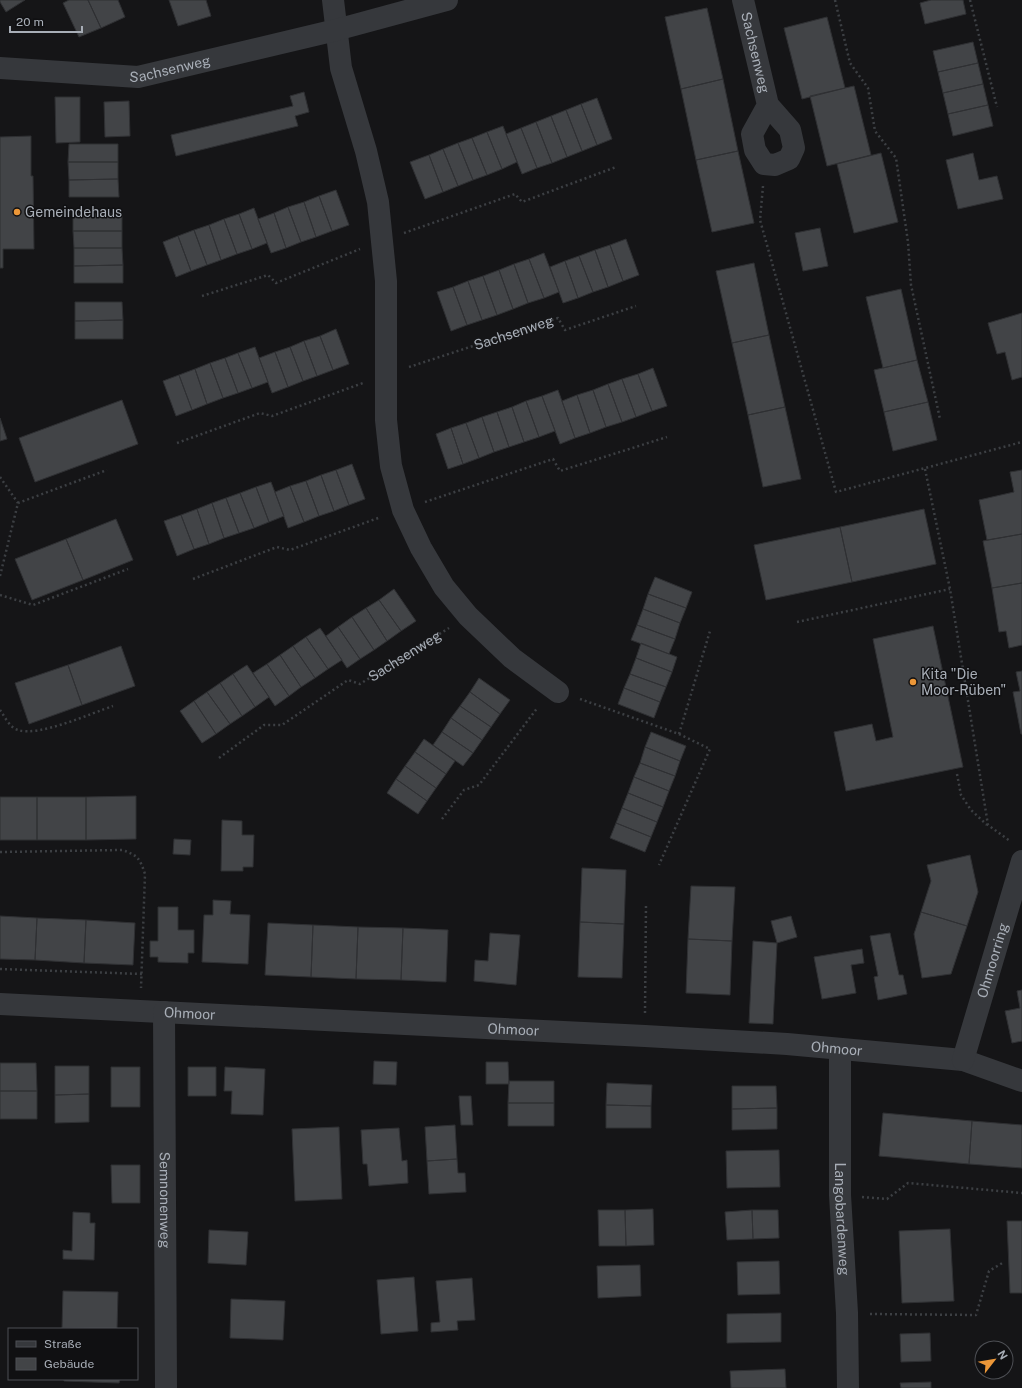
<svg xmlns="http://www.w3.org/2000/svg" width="1022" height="1388" viewBox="0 0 1022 1388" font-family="'Public Sans',sans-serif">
	<rect width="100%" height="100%" fill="#151517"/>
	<path fill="#424447" stroke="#2f3033" d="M0,0H25L6,12L0,2Z
		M69,0H88L101,28L79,37L63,3Z
		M88,0H118L125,17L101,28Z
		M169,0H206L211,16L178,26Z
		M931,0H963L966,14L925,24L920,3Z
		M707,8L723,79L681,89L665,17Z
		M827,17L845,88L802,99L784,28Z
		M973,42L978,63L938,72L933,51Z
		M978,63L983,84L943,93L938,72Z
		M723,79L738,151L696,160L681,89Z
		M983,84L988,105L948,114L943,93Z
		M854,86L871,155L827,166L810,96Z
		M304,92L309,112L295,116L298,126L176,156L171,135L293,106L290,96Z
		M55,97H80V142L56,143Z
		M597,98L612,139L597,145L581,104Z
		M129,101L130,136L105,137L104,102Z
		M581,104L597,145L582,151L566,110Z
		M988,105L993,126L953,136L948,114Z
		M566,110L582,151L567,157L551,116Z
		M551,116L567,157L552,163L536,122Z
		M536,122L552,163L537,168L521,128Z
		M503,126L517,162L502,169L487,132Z
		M521,128L537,168L522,174L506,134Z
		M487,132L502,169L487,175L472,138Z
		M31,136V176H33L34,249H3V268H0V137Z
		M472,138L487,175L473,180L458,143Z
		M458,143L473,180L458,186L443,149Z
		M69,144H118V162H68Z
		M443,149L458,186L443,192L429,155Z
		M738,151L754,223L712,232L696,160Z
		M881,153L898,222L854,233L837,164Z
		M973,153L979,180L997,176L1003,199L958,209L946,160Z
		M429,155L443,192L425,199L410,162Z
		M68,162H118V179L69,180Z
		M118,179L119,197H69V180Z
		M336,190L349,225L332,231L319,196Z
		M319,196L332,231L316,237L304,202Z
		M304,202L316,237L301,242L288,207Z
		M288,207L301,242L286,248L274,213Z
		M254,208L267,243L252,249L239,214Z
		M122,213V231H73V214Z
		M274,213L286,248L271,253L258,219Z
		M239,214L252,249L237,254L224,219Z
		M224,219L237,254L221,260L209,225Z
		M209,225L221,260L207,265L194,230Z
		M820,228L828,266L803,271L795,233Z
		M194,230L207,265L191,271L178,236Z
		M73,231H122V248H74Z
		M178,236L191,271L176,277L163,242Z
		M626,239L639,275L623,281L610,245Z
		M610,245L623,281L608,287L595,250Z
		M74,248H122L123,265L74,266Z
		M595,250L608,287L593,292L579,256Z
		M544,253L559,292L544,298L529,259Z
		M579,256L593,292L578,298L565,261Z
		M529,259L544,298L528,303L514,264Z
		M565,261L578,298L563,303L550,267Z
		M754,263L769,335L732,343L716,271Z
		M514,264L528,303L513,309L499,270Z
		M123,265V283H74V266Z
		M499,270L513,309L497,315L483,276Z
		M483,276L497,315L482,320L468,281Z
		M468,281L482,320L467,325L453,287Z
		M453,287L467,325L451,331L437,292Z
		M901,289L917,360L883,368L866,297Z
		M75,302H122L123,320L75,321Z
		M1022,313V377L1012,380L1005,352L997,354L988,323Z
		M123,320V339H75V321Z
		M336,329L349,364L333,370L320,336Z
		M769,335L785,407L748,415L732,343Z
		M320,336L333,370L317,376L304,341Z
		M304,341L317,376L303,381L290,347Z
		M255,347L268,382L252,388L238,353Z
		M290,347L303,381L288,387L275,352Z
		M275,352L288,387L272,393L259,358Z
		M238,353L252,388L238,393L225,358Z
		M225,358L238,393L223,398L210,363Z
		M917,360L928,402L884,412L874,370Z
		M210,363L223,398L207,404L195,369Z
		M653,368L667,406L652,411L638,374Z
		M195,369L207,404L192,410L179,375Z
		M638,374L652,411L636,417L622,379Z
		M179,375L192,410L176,416L163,381Z
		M622,379L636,417L622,422L608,384Z
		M608,384L622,422L606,427L593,390Z
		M558,390L575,438L560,444L542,396Z
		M593,390L606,427L590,433L577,395Z
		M577,395L590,433L575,438L562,401Z
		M542,396L555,431L539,437L526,401Z
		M122,400L138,444L35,482L19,438Z
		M526,401L539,437L524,442L512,407Z
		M928,402L937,440L893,451L884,412Z
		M512,407L524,442L509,447L497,412Z
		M785,407L801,479L763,487L748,415Z
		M497,412L509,447L494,452L482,417Z
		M482,417L494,452L479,458L466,423Z
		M0,418L7,439L0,441Z
		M466,423L479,458L463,464L451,428Z
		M451,428L463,464L448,469L436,434Z
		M352,464L365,499L349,505L336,470Z
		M336,470L349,505L334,511L321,475Z
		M1022,470V534L987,540L979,500L1014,492L1010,472Z
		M321,475L334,511L319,516L306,481Z
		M306,481L319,516L304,522L290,486Z
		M271,482L284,516L269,522L256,487Z
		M290,486L304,522L288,528L275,492Z
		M256,487L269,522L254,528L240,493Z
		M240,493L254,528L239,533L226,498Z
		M226,498L239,533L224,538L212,503Z
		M212,503L224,538L209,544L197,509Z
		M197,509L209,544L194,549L181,515Z
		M924,509L936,564L852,582L840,527Z
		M181,515L194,549L177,556L164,521Z
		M116,519L133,560L83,580L66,539Z
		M840,527L852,582L766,600L754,545Z
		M1022,534V583L992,588L983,541Z
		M66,539L83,580L32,600L15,559Z
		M655,577L692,592L686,608L648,594Z
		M1022,583V645L1009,648L1006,631L999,632L992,588Z
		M394,589L416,621L401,631L379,600Z
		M648,594L686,608L680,623L643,609Z
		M379,600L401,631L387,641L366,608Z
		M366,608L387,641L374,650L352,617Z
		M643,609L680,623L675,639L637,625Z
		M352,617L374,650L360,659L338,627Z
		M637,625L675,639L669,654L631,640Z
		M933,626L963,767L846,791L834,732L872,724L876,741L893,737L873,639Z
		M338,627L360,659L347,668L326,636Z
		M320,628L342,660L328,669L306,637Z
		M306,637L328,669L315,678L293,646Z
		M641,643L677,657L672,672L636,658Z
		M121,646L135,686L82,705L68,665Z
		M293,646L315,678L301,687L280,655Z
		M280,655L301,687L289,696L267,664Z
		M636,658L672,672L666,687L630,674Z
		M267,664L289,696L275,706L253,673Z
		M68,665L82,705L29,724L15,683Z
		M247,665L269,697L255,707L233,674Z
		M1022,671V734H1021L1013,692L1020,691L1016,672Z
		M233,674L255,707L242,716L220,683Z
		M630,674L666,687L660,702L624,688Z
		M479,678L510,700L500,714L470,692Z
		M220,683L242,716L230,724L207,692Z
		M624,688L660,702L654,718L618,704Z
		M207,692L230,724L216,734L194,701Z
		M470,692L500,714L491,727L460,706Z
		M194,701L216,734L202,743L180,711Z
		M460,706L491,727L482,740L451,718Z
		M451,718L482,740L473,753L442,732Z
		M442,732L473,753L463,766L433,745Z
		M651,732L686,746L680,761L645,747Z
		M424,739L455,761L446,774L415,752Z
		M645,747L680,761L675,776L640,763Z
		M415,752L446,774L436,788L405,766Z
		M640,763L675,776L669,791L634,777Z
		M405,766L436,788L427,801L396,779Z
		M634,777L669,791L663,807L628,793Z
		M396,779L427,801L418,814L387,793Z
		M628,793L663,807L657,822L622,808Z
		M136,796V839L86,840V797Z
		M0,797H37V840H0Z
		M37,797H86V840H37Z
		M622,808L657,822L651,837L616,823Z
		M222,820L242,821V835H254L253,867H243V871H221Z
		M616,823L651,837L645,852L610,838Z
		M174,839L191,840L190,855L173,854Z
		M970,855L978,892L967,926L921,912L931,881L927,865Z
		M582,868L626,870L624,924L580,922Z
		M691,886L735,887L732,941L688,939Z
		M213,900L231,901L230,914L250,915L248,964L202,962L204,915H213Z
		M158,907H178V930H194V953H188V963L158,962V957H150V941H158Z
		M921,912L967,926L951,974L922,978L914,934Z
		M0,916L37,918L35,960L0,959Z
		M791,916L797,937L777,943L771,921Z
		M37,918L86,920L84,963L35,960Z
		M86,920L135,923L133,965L84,963Z
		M580,922L624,924L622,978L578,977Z
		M268,923L313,925L311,977L265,975Z
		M313,925L358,927L356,979L311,977Z
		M358,927L403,928L401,980L356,979Z
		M403,928L448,930L446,982L401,980Z
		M490,933L520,935L516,985L474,981L475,960L488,961Z
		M890,933L899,975H903L907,994L878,1000L874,977L878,976L870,936Z
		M688,939L732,941L730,995L686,993Z
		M753,941L777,943L773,1024L749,1023Z
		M862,949L864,963L851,965L856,993L822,999L814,957Z
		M1022,990V1041L1012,1043L1005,1011L1020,1008L1017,991Z
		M374,1061L397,1062L396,1085L373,1084Z
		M486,1062H508L509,1084H486Z
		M0,1063H36L37,1091H0Z
		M55,1066H89V1094L55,1095Z
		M111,1067H140V1107H111Z
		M188,1067H216V1096H188Z
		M225,1067L265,1069L263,1115L231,1114L232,1091H224Z
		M509,1081H554V1103H508Z
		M607,1083L652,1085L651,1106L606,1105Z
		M732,1086H776L777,1108L732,1109Z
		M0,1091H37V1119H0Z
		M89,1094V1122L55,1123V1095Z
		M459,1096H471L473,1125H461Z
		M508,1103H554V1126H508Z
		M606,1105L651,1106V1128H606Z
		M777,1108V1129L732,1130V1109Z
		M883,1113L972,1121L969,1164L879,1156Z
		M972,1121L1022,1125V1168L969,1164Z
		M455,1125L457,1159L427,1161L425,1127Z
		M339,1127L342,1199L295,1201L292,1129Z
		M399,1128L402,1161L407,1160L408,1183L369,1186L367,1164H363L361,1130Z
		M779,1150L780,1187L727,1188L726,1151Z
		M457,1159L458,1173H465L466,1192L429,1194L427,1161Z
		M111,1165H140V1203H112Z
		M653,1209L654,1245L626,1246L625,1210Z
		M598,1210H625L626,1246H599Z
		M752,1210H778L779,1238L753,1239Z
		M752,1210L753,1239L727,1240L725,1212Z
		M73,1212L90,1213V1223H95L94,1260L63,1259V1250L72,1251Z
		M1007,1221H1022V1293H1010Z
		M950,1229L954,1301L902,1303L899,1231Z
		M209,1230L248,1232L246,1265L208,1263Z
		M779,1261L780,1294L738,1295L737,1262Z
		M640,1265L641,1296L598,1298L597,1266Z
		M414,1277L418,1331L381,1334L377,1280Z
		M472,1278L475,1320L457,1321L458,1330L431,1332V1323L440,1322L436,1281Z
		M63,1291L118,1292L117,1329L62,1328Z
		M231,1299L285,1301L283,1340L230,1338Z
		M781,1313V1342L727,1343V1314Z
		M930,1333L931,1361L901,1362L900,1334Z
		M785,1369L786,1388H731L730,1371Z
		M64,1379H120L119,1383L64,1381Z
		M931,1382V1388H901L900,1383Z"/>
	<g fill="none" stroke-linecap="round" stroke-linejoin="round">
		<g stroke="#3c3f43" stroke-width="2.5" stroke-dasharray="2 3" stroke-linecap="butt">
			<path d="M835,0L850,63L868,88L875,131L896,158L908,242L911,285L940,419"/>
			<path d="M970,0L997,107"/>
			<path d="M763,186L760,220L836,492L1022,442"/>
			<path d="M404,233L515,194L522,202L616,167"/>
			<path d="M202,296L268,275L276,283L360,249"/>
			<path id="s1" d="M409,367L558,318L565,330L636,306"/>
			<path d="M177,443L260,413L272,416L363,383"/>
			<path d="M925,469L950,589L988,825L1010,841"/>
			<path d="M0,477L18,503"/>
			<path d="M425,502L553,459L560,471L667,437"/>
			<path d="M0,576L18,503L107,470"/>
			<path d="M193,579L277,547L290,550L381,517"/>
			<path d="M0,595L33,605L128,569"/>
			<path d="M797,622L950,589"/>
			<path d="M580,699L679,734L710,749L659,865"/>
			<path d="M0,710C5,717 10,728 18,730C39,737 92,713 113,706"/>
			<path d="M679,734L710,631"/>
			<path id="s2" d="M219,758L264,725H282L348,680L360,684L449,628"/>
			<path d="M957,774L961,795L971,810L987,825"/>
			<path d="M442,819L464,790L479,785L538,707"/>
			<path d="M0,852L122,850C138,855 140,859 145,874L141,988"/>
			<path d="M0,969L142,974"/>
			<path d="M645,1013L646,904"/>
			<path d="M862,1197L887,1199L908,1183L1022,1193"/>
			<path d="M870,1314L976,1315L989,1271L1004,1262"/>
		</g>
		<g stroke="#36383c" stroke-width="22">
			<path d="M333,0L341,68L366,151L378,202L386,281V420L391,466L403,510L421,548L444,587L468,616L512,658L558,692"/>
			<path id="s3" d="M743,0L768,105L790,130L794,148L789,159L775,165L764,164L755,150L752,134L768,105"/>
			<path id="s4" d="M0,68L138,77L336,30L447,0"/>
			<path id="s5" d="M0,1004L645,1036L787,1044L963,1060L1022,1081"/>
			<path id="s6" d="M164,1012L166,1388"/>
			<path id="s7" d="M840,1049V1195L847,1313L848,1388"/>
			<path id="s8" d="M963,1060L1022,861"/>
		</g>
	</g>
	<g fill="#ec9738" stroke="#101012" stroke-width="1.5">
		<circle cx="17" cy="212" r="4"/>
		<circle cx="913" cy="682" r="4"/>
	</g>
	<g text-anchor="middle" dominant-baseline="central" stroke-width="3" stroke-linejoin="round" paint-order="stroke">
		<g font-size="14" fill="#a8aeb7" stroke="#101012">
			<text stroke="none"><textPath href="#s3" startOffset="54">Sachsenweg</textPath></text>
			<text stroke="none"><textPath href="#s4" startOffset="171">Sachsenweg</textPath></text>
			<text stroke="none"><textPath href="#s1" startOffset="110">Sachsenweg</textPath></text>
			<text stroke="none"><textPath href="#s2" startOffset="219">Sachsenweg</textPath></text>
			<text stroke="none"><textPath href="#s8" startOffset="104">Ohmoorring</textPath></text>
			<text stroke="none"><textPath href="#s5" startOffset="190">Ohmoor</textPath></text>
			<text stroke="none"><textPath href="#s5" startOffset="514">Ohmoor</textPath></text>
			<text stroke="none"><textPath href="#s5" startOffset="838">Ohmoor</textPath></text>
			<text stroke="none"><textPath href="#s6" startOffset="188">Semnonenweg</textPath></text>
			<text stroke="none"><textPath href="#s7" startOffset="170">Langobardenweg</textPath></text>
		</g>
		<g font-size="14" fill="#a8aeb7" stroke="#101012" text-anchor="start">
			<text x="25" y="212">Gemeindehaus</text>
			<text x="921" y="674">Kita "Die<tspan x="921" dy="16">Moor-Rüben"</tspan></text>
		</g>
	</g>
	<rect x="8" y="1328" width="130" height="52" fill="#101012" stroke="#4d4f54"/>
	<rect x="16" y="1341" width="20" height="6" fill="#36383c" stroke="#4d4f54"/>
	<text x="44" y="1348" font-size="12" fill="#a8aeb7">Straße</text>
	<rect x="16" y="1358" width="20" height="12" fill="#424447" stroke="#4d4f54"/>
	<text x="44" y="1368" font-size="12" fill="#a8aeb7">Gebäude</text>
	<g transform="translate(994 1360) rotate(59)"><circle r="19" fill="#101012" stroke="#4d4f54"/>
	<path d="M0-3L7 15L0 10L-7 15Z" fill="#ec9738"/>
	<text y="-6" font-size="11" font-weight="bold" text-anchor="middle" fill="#a8aeb7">N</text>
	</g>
	<path d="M10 26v6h72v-6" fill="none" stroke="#a8aeb7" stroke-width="2"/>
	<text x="16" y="26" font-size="12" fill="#a8aeb7" stroke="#101012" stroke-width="3" paint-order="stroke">20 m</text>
</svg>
